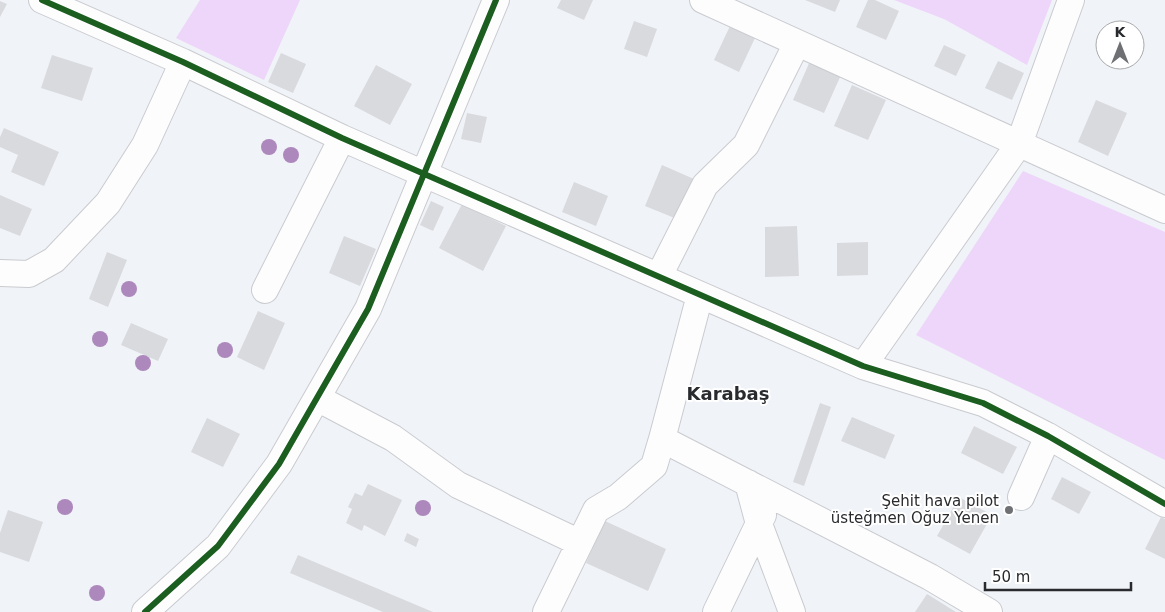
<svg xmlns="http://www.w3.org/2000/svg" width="1165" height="612" viewBox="0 0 1165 612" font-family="'DejaVu Sans',sans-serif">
	<rect width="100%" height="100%" fill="#f0f3f8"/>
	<path fill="#eed6fa" d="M200,0H300L264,80L176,38Z
		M894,0H1052L1027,65L944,19Z
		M1023,171L1165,232V460L916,335Z"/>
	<path fill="#d9dade" d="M561,0H593L584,20L557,8Z
		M805,0H840L835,12Z
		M868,0H875L899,11L886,40L856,27Z
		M0,1L7,4L0,17Z
		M634,21L657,29L647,57L624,49Z
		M730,26L755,38L739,72L714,60Z
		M944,45L966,55L956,76L934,66Z
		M281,53L306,64L293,93L268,82Z
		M52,55L93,68L82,101L41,88Z
		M810,61L841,75L824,113L793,100Z
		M998,61L1024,73L1012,100L985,88Z
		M376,65L412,84L390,125L354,106Z
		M852,85L886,100L868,140L834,126Z
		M1096,100L1127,113L1108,156L1078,142Z
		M467,113L487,117L481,143L461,139Z
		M4,128L59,152L44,186L11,172L18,155L0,147V137Z
		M662,165L694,179L677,219L645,206Z
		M574,182L608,196L596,226L562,212Z
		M0,195L32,209L20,236L0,228Z
		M431,201L444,207L433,231L420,225Z
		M462,204L506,226L483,271L439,248Z
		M797,226L799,276L765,277V227Z
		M344,236L376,249L360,286L329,273Z
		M868,242V275L837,276V243Z
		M107,252L127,260L108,307L89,299Z
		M258,311L285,323L264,370L237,357Z
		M131,323L168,339L158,361L121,345Z
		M820,403L831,407L804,486L793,482Z
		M852,417L895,435L885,459L841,441Z
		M207,418L240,434L223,467L191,452Z
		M974,426L1017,447L1003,474L961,453Z
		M1062,477L1091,492L1079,514L1051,499Z
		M368,484L402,500L385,536L364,525L362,531L346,523L352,509L348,507L355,493L362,496Z
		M959,497L992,515L970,554L937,536Z
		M8,510L43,522L29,562L0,552V533Z
		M1161,517L1165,519V559L1145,549Z
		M605,521L666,549L648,591L586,563Z
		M407,533L419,539L416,547L404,541Z
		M298,555L395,596L433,612H383L290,573Z
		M927,594L956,612H915Z"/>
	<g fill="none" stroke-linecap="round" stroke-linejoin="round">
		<defs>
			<path id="minor" d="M42,0L183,62L342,138L863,366L983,403L1048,436L1165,504
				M703,0L1165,210
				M0,273L29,274L54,260L108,203L145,145L183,62
				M659,276L705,185L746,145L797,43
				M265,290L342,138
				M700,295L662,439L930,577L989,612
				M863,366L1019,144L1071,0
				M317,398L393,438L458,485L580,543
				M748,483L759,524L792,612
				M1021,497L1048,436
				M145,612L218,546L279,464L368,309L496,0
				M546,612L596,510L618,497L654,466L662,439
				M716,612L763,515"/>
		</defs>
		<use href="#minor" stroke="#c9cbcf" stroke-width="28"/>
		<use href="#minor" stroke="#fdfdfe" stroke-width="26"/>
		<defs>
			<path id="cycleway" d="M42,0L183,62L342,138L863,366L983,403L1048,436L1165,504
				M145,612L218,546L279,464L368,309L496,0"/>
		</defs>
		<use href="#cycleway" stroke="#fff" stroke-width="9"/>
		<use href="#cycleway" stroke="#1b5e20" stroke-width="6"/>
	</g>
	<g fill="#ad88bc">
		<circle cx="269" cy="147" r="8"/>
		<circle cx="291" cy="155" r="8"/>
		<circle cx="129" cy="289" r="8"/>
		<circle cx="100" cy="339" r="8"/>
		<circle cx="225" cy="350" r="8"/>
		<circle cx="143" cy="363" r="8"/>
		<circle cx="65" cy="507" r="8"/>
		<circle cx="423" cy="508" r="8"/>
		<circle cx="97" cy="593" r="8"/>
	</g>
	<circle fill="#6e7074" stroke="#fff" stroke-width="2" cx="1009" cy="510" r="5"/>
	<g text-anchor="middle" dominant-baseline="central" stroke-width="4" stroke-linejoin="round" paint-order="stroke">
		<g font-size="15" fill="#282a2d" stroke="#fff" text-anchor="end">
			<text x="999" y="501">Şehit hava pilot<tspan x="999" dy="17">üsteğmen Oğuz Yenen</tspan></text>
		</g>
		<g font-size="18" font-weight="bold" fill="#282a2d" stroke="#fff">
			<text x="728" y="393">Karabaş</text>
		</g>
	</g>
	<g transform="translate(1120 45)"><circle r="24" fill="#ffffff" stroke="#a9aaab"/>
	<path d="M0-4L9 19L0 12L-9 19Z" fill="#6e7074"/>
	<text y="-8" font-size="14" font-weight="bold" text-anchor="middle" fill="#282a2d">K</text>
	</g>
	<path d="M985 582v8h146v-8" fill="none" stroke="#282a2d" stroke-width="2.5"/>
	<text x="992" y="582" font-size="15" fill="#282a2d" stroke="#ffffff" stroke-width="4" paint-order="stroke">50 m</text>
</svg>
